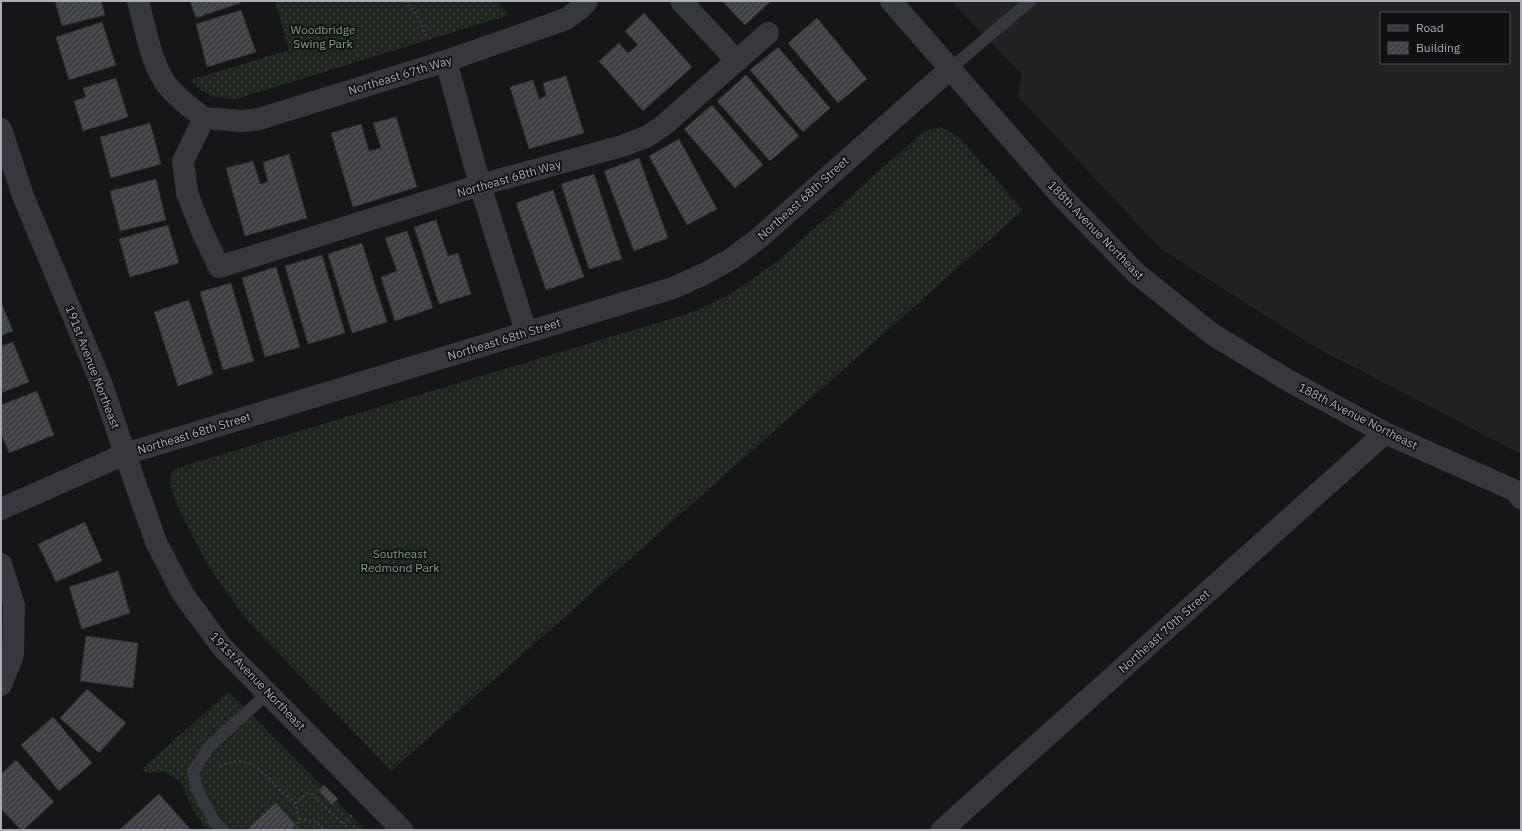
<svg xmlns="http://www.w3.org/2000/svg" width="1522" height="831" viewBox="0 0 1522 831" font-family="'IBM Plex Sans',sans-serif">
	<defs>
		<pattern id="grass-dots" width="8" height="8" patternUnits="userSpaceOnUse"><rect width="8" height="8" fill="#1e261f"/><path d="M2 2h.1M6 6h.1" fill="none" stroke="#3c433d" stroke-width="1.8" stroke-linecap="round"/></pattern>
		<pattern id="building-hatch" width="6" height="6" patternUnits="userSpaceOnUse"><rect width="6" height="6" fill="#404145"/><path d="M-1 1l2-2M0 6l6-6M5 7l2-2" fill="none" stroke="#595a5e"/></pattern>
	</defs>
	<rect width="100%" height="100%" fill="#161618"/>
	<path fill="#222225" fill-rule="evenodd" d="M951,1H1521V454L1315,347L1161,249L1018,96L1022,74ZM1381,13H1509V63H1381Z"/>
	<path fill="url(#grass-dots)" d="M275,1H496L509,15L236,99L213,97L201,90L190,80L289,50Z
		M940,127L950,131L961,139L1023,210L391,771L245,618L207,564L180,512L170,485L171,473L177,468L693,312L731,294L779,260L924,131Z
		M228,692L247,710L365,830H207C196,817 187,800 182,783L165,772L145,773L143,768Z"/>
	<path fill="url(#building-hatch)" stroke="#303034" d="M55,1H101L105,15L62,26Z
		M190,1H240V3L196,18Z
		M722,1H771L745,25Z
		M241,10L256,52L207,67L196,24Z
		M644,13L692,67L643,111L599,61L619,43L628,53L638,45L625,31Z
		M817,18L867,79L838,103L788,43Z
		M102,22L116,65L69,80L56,37Z
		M778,47L830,108L803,132L750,70Z
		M746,75L799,136L770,161L717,101Z
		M566,76L584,133L529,149L510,87L533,80L539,99L546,96L543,83Z
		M116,78L128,117L83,131L74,101L86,97L83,88Z
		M712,105L763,165L735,188L684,129Z
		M396,117L417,187L353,207L331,133L361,124L369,151L381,148L373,123Z
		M150,123L161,164L111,178L100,137Z
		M679,139L717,209L687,225L649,156Z
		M289,154L307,218L245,236L226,168L253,161L260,184L268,182L263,162Z
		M639,158L668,238L634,251L604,171Z
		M594,174L622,259L589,269L561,184Z
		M156,179L166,220L120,231L110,191Z
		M553,190L584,277L546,290L516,203Z
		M436,220L448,256L458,253L471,294L439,304L414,227Z
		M168,225L179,263L130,277L119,239Z
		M407,231L433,308L395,321L381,277L397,271L385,238Z
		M362,243L387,322L352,333L328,254Z
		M322,255L345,333L308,344L285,266Z
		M276,267L300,347L265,357L242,278Z
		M231,283L254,361L223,370L200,292Z
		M189,300L213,374L178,386L154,312Z
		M1,302L13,331L1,336Z
		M13,342L29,382L1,393V346Z
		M37,391L54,435L9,453L1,433V405Z
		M85,522L102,561L56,582L38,544Z
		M118,571L130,613L82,629L69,587Z
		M86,636L138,643L133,688L80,681Z
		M87,689L126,723L99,753L60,718Z
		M53,717L92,763L59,791L21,745Z
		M16,760L54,802L23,830H21L1,809V774Z
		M324,785L338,799L332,805L319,791Z
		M159,794L191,830H119Z
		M276,803L296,825L291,830H251L249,827Z"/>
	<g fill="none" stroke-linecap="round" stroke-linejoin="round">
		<path stroke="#3d3f44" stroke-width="2.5" stroke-dasharray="2 3" stroke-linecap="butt" d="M405,1L415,11L426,36
			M220,767C247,752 261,770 278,788C283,793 290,797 294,803C300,810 298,822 297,830
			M295,803L309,792L343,824L353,814
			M299,819L316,822L324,830"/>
		<path stroke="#37383d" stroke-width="12" d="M950,69L1030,1
			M223,830L214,821L197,790L193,772L209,747L268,693"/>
		<path stroke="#37383d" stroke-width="22" d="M138,1C145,26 151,65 167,85C177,98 191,108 204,118
			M681,1L737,61
			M446,61L480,185L526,332
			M204,118L183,161L187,193L201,229L219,267L480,185L622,146L648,136L664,125L768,33
			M204,118L242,121L259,119L446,61L566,19L581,8L587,1
			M1,129L23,196L102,385L125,454L156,542L183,594L222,647L402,830
			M1,509L125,454L673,288L704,274L731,259L758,239L950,69
			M1,564L14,605L13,655L1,685
			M942,830L1385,433"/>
		<path stroke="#37383d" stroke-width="22" d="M891,1L1062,197L1136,273L1212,334L1284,378L1385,433L1516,491L1521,498"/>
	</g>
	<g text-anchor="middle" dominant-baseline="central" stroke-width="3.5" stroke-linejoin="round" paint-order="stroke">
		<g font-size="12" fill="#7fa381" stroke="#111113">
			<text x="323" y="29">Woodbridge<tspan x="323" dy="14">Swing Park</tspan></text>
			<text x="400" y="553">Southeast<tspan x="400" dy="14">Redmond Park</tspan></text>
		</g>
		<g font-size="12" fill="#a8adb8" stroke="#111113">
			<text transform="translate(400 75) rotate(-17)">Northeast 67th Way</text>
			<text transform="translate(509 178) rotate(-16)">Northeast 68th Way</text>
			<text transform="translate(803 198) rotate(-42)">Northeast 68th Street</text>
			<text transform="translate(1096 230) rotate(46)">188th Avenue Northeast</text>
			<text transform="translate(504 339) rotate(-17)">Northeast 68th Street</text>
			<text transform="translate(93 367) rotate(69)">191st Avenue Northeast</text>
			<text transform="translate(1358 416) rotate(27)">188th Avenue Northeast</text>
			<text transform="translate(194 433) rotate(-17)">Northeast 68th Street</text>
			<text transform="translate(1164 631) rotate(-42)">Northeast 70th Street</text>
			<text transform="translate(258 681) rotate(46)">191st Avenue Northeast</text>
		</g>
	</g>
	<rect width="1522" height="831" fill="none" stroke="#a8adb8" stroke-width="4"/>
	<rect x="1380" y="12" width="130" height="52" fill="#111113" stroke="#4d4f55"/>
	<rect x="1388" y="25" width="20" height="6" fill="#37383d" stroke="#4d4f55"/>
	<text x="1416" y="32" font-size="12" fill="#a8adb8">Road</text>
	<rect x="1388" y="42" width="20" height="12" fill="url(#building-hatch)" stroke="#4d4f55"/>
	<text x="1416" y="52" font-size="12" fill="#a8adb8">Building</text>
</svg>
